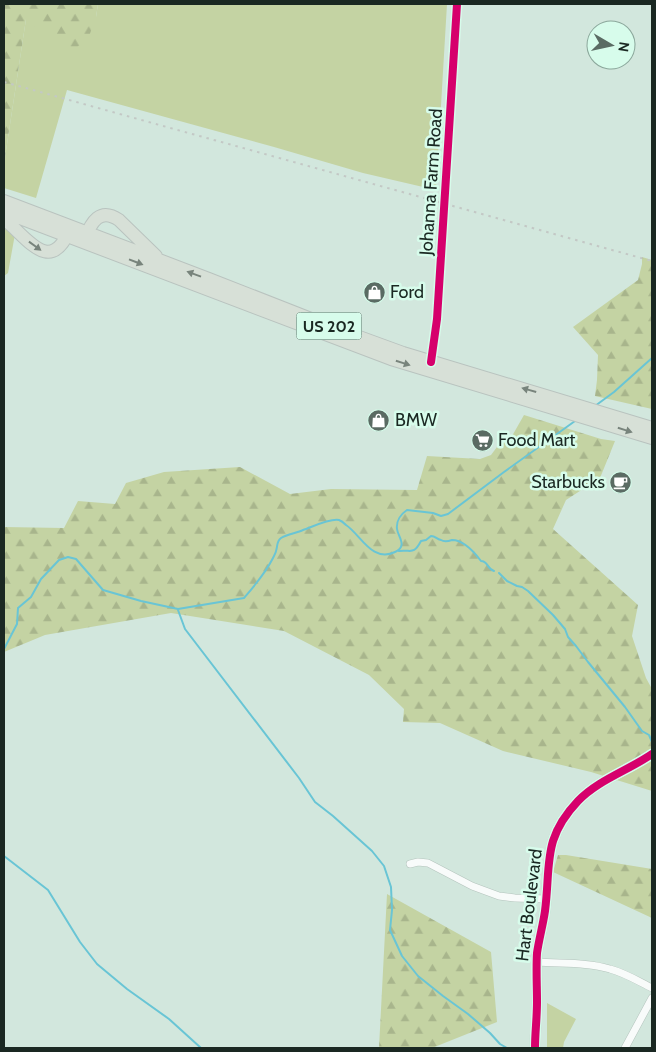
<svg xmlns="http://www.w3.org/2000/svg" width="656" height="1052" viewBox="0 0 656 1052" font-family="Cabin,sans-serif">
	<defs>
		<pattern id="forest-firs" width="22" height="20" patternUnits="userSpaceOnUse" patternTransform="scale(1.25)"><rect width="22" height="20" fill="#c4d3a3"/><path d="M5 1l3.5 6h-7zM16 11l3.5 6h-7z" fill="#a8b58c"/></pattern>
	</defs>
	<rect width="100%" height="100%" fill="#d2e7dd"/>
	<path fill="#c4d3a3" d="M98,4H447L436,190L363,173L274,147L67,90L36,198L4,188V164L26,19L96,17Z
		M4,228L15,234L8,273L4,276Z
		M547,1003L576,1019L564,1042L563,1048H547Z"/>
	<path fill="url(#forest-firs)" d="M4,4H98L96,17L88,39L68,54L26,19L4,164Z
		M642,257L652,260V409L595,396L597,380L598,355L573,327L638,280L642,264Z
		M524,415L601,439L615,441L600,478L566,500L553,529L638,605L632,636L646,678L652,689V741L651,742L652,744V791L591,772L503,751L440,723L403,722L404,709L369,675L284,631L171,613L45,635L4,652V527L64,528L78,501L115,504L126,483L164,472L240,467L290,494L331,489L417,490L427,456L480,459L491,455L506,435L512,436Z
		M558,855H566L652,869V918L553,872Z
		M387,894L491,952L497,1022L432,1048H379Z"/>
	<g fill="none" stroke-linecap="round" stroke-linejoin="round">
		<path stroke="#69c5d5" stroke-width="2" d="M595,406L614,392L652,358
			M399,551C411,549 413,556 421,541L426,540L431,536C436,536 436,539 441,540C444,542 449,541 452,540C464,540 475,553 481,561C488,561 487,569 494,571
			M499,573L507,581L517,586L522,587L528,591L553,615L565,629L568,637L576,646L588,662L625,707L642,731L649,735L652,742
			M178,610L185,629L299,778L315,802L333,816L372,851L384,866L391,887L392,910L390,930L402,956L418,976L443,996L468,1014L490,1033L500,1044L507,1048
			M4,649L17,624L18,608L31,597L41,579L59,560L68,557L76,559L103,590L141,601L178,609L244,598C255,585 265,574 273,558C273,558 276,552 276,551C278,546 276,542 281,538C287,534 297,533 303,530C312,527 330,518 339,520C342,521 344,523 346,525C361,535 372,563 395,552C408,546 398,537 397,529C396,521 401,514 407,510L433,513L441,516L448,514L504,472L575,421
			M4,856L48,890L80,942L97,964L127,989L169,1019L201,1048"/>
		<defs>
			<path id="street" d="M431,362L437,319L457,4
				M410,864L418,862L428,863L472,886L499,896L515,898L546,899
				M537,962C561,964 587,962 610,969C625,973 638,981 652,988
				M625,1048L652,998"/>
			<path id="secondary" d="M535,1048C535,1033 537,1018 537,1002C537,986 536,969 537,953C539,939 543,925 545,911C551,864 542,839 578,801C598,780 629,770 652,754"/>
			<path id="highway" d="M4,201L209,279L329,326L403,353L652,428
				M4,212L391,359L652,438
				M4,219C27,237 50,277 70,229
				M85,239C91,222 100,207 119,220L156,256"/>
		</defs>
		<use href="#street" stroke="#b4c4bd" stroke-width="8"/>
		<use href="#secondary" stroke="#b4c4bd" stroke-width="11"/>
		<use href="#highway" stroke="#b9c3bf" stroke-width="14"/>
		<use href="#street" stroke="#f8fbfa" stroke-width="7"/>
		<use href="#secondary" stroke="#f8fbfa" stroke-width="10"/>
		<use href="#highway" stroke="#d7e0d7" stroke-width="12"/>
		<path stroke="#c3c8c5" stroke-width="2" stroke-dasharray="2.5 5" stroke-linecap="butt" d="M4,82L652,261"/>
		<defs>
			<path id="cycleway" d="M431,362L437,319L457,4
				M535,1048C535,1033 537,1018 537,1002C537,986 536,969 537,953C539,939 543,925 545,911C551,864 542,839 578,801C598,780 629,770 652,754"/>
		</defs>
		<use href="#cycleway" stroke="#d7fceb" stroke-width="11"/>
		<use href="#cycleway" stroke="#d6006c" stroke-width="8"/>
	</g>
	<defs><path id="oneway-solid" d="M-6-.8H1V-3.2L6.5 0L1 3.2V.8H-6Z" transform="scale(1.25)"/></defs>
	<g fill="#78847c">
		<use href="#oneway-solid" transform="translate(35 246) rotate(36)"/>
		<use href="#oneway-solid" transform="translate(136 262) rotate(21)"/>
		<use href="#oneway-solid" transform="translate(194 274) rotate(-160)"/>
		<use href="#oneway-solid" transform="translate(403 363) rotate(18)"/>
		<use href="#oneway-solid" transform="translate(529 390) rotate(-164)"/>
		<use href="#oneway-solid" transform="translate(625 430) rotate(17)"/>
	</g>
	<defs>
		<symbol id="shop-disc" viewBox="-11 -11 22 22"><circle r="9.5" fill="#5a6b63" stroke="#d7fceb"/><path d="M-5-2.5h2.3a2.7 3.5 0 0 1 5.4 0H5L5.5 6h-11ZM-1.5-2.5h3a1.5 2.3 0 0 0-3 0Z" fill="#fff"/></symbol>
		<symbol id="supermarket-disc" viewBox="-11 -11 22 22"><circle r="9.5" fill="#5a6b63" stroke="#d7fceb"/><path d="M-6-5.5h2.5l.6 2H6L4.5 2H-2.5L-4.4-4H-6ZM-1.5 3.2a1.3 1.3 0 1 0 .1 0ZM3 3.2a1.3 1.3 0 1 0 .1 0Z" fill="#fff"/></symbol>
		<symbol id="cafe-disc" viewBox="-11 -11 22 22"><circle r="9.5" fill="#5a6b63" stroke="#d7fceb"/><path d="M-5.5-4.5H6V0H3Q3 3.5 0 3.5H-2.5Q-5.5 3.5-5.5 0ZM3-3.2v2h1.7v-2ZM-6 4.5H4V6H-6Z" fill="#fff"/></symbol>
	</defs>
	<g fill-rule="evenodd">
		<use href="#shop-disc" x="362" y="280" width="25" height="25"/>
		<use href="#shop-disc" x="366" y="408" width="25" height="25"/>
		<use href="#supermarket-disc" x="470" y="428" width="25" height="25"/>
		<use href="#cafe-disc" x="608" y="470" width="25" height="25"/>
	</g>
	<g text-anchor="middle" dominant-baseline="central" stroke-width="5" stroke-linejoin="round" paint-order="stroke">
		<rect fill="#d7fceb" stroke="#53685e" stroke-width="1" x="296.5" y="312.5" width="65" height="27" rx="4"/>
		<g font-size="16" font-weight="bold" fill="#1a2822">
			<text x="329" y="326">US 202</text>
		</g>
		<g font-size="18" fill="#1a2822" stroke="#d7fceb">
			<text transform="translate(431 182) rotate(-86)">Johanna Farm Road</text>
			<text transform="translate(529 905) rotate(-83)">Hart Boulevard</text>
		</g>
		<g font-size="18" fill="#1a2822" stroke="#d7fceb" text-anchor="start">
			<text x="390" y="292">Ford</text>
			<text x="395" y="420">BMW</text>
			<text x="498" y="440">Food Mart</text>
			<text x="605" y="482" text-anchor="end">Starbucks</text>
		</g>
	</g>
	<rect width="656" height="1052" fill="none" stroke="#1a2822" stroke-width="10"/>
	<g transform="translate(611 45) rotate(99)"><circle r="24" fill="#d7fceb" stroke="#8ba79b"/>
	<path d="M0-4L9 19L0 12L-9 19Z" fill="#5a6b63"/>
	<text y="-8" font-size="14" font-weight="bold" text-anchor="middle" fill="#1a2822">N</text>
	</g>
</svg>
